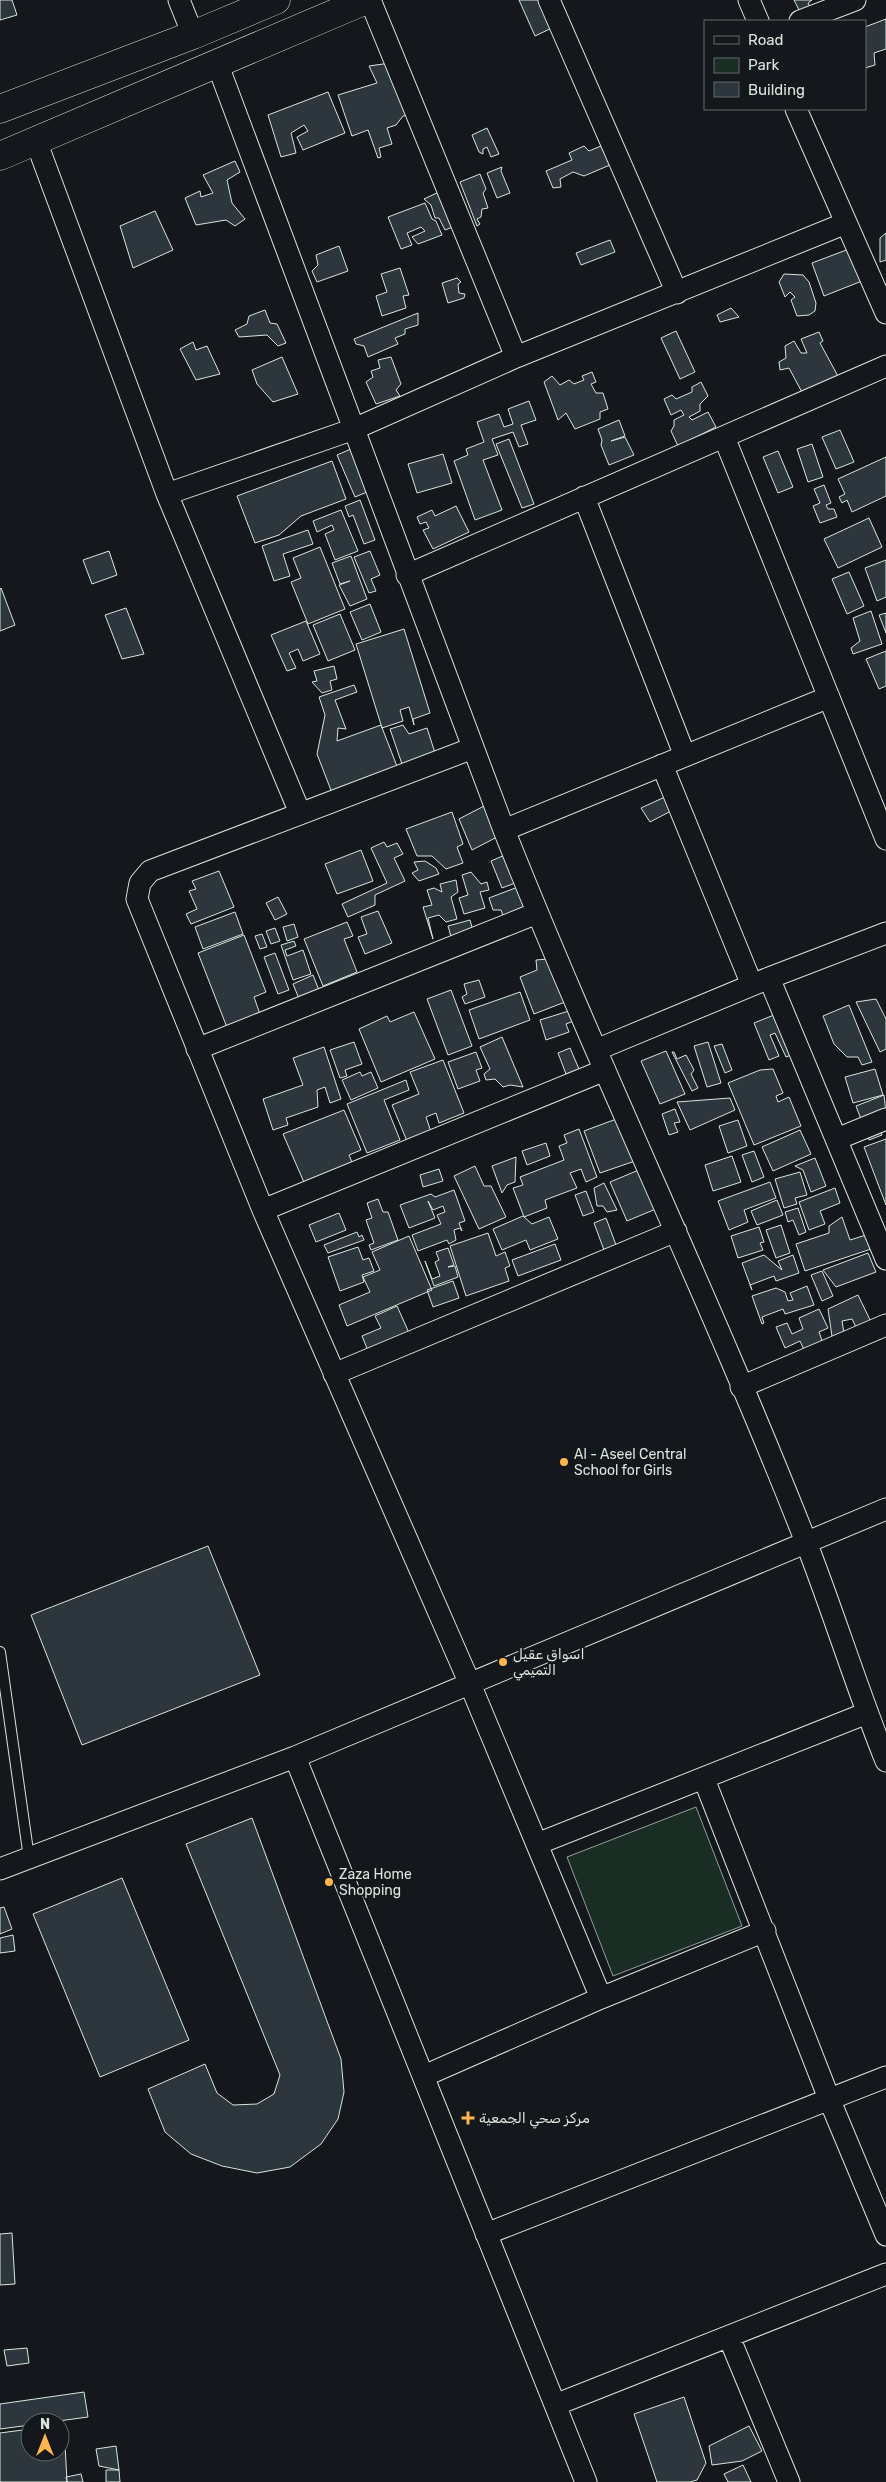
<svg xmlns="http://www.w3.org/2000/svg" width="886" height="2482" viewBox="0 0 886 2482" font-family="Rubik,Vazirmatn,sans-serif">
	<rect width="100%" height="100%" fill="#14181c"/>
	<path fill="#1a2d24" stroke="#939e99" d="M696,1807L742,1926L613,1976L567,1857Z"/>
	<path fill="#2c363c" stroke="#d8e6dc" d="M0,0H12L17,15L0,20Z
		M519,0H545L556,26L535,36Z
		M794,0H812L808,3L811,9L801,14Z
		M886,19V49L874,53L875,65L865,68V27Z
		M390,63L408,115L403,116L396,125L387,128L392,144L379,148L381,157L378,158L368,130L352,136L338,95L377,83L369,66Z
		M328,92L345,133L303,150L297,137L308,131L304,125L291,133L296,153L281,157L268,115Z
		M487,128L499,154L491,157L487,147L483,149V154L479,152L472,135Z
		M584,146L589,151L601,146L610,165L584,176L573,172L560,179L561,187L553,188L546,171L572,160L569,153Z
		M235,161L240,172L227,180L232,203L245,219L235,226L226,220L196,225L185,198L200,191L201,197L213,193L203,175Z
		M502,167L501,171L510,193L497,198L487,173Z
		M480,174L486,189L483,193L488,208L482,209L481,217L477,219L480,224L477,226L460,182Z
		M439,192L455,226L445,230L439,218H435L431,205L424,199Z
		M425,203L432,219L436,221L442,235L418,244L412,237L425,231L421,227L407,233L412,245L401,249L388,217Z
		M155,211L173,250L133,268L120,226Z
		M886,233V260L880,262V238Z
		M610,240L615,252L581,265L576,253Z
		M339,246L348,271L317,282L312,271L318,265L316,255Z
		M849,249L862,281L824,296L812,263Z
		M400,268L409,295L403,296L406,308L382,316L376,296L387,292L381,274Z
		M784,274L803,275L809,282L816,303L815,311L809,315L797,316L791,300L795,297L790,292L785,297L779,282Z
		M457,278L461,282L458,284L459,293L465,294L464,298L448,303L442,283Z
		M731,308L739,317L720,322L717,315Z
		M265,310L270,323L277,324L286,343L278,346L267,335L239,337L235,330L247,324L249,316Z
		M418,313V325L405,329V334L395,338L398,344L368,357L364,346L356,344L354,339Z
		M676,331L695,372L680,379L661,338Z
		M819,332L823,341L820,343L839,378L804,396L789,368L780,370L779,362L786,358L785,346L794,341L801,353H807L801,339Z
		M193,342L196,350L207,346L220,374L196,380L180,349Z
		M282,357L298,394L273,402L257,384L252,370Z
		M391,357L401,384L396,390L400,396L376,404L366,382L373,377L371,371L380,368L378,360Z
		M592,372L596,382L591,384L596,393H603L608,409L600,412V419L575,429L566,413L558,420L544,382L552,376L560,385L569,380L574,384L584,380L582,376Z
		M701,382L708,396L700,404V411L689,417L692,420L708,412L716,427L678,446L671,431L674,426V420L684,415L681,410L671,415L664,399L672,395L676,399L692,392V387Z
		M529,401L536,420L521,425L528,444L519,447L513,432L492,439L498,455L483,460L502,510L475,520L454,461L468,455L466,449L484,442L477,422L499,414L504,427L513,424L508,409Z
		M619,420L625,436L611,441L625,437L634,455L609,465L601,445L602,440L598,429Z
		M840,430L854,462L836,469L822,437Z
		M509,439L534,504L522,508L496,444Z
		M812,444L823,477L808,482L797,449Z
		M351,449L367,492L355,497L337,455Z
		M778,451L793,487L778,493L763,457Z
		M443,454L452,483L417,493L408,464Z
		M886,457V496L852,512L847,500L842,503L839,497L845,494L838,479Z
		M332,461L346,499L301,516L279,535L255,543L237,496Z
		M824,485L831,503L826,505L828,509H834L837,517L820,523L813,506L820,503L814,489Z
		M360,500L375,540L364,544L353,515L349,517L345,506Z
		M456,506L469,532L433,549L423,530L429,528L426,522L420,524L417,517L432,510L435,516Z
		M341,510L358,551L335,560L325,534L334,530L332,525L317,532L313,521Z
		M869,518L882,547L838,568L824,539Z
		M308,530L313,544L283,554L290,576L274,581L262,546Z
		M320,547L345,609L308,624L291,582L301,578L293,558Z
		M109,551L117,575L92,584L83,560Z
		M370,551L380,575L371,579L376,591L369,593L354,557Z
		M351,556L367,599L350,606L339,585L350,581L340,584L332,563Z
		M886,560V597L877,601L865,568Z
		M849,572L864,606L847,614L832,579Z
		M1,588L15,625L0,631V589Z
		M370,604L381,632L362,640L350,612Z
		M126,608L144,654L122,659L105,615Z
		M871,611L882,644L853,654L851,648L860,641L853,618Z
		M886,613V633L879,615Z
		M340,614L355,650L328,661L313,625Z
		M306,621L320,654L303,661L298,649L289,653L296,668L287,671L271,635Z
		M404,629L430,713L413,719L414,725L409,707L400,710L403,721L382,728L356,644Z
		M886,651V686L879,689L866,659Z
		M334,666L337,679L330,681L332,690L322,693L312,682L317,681L314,671Z
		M354,685L357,692L335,700L346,729L338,728L337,741L381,725L400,774L334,798L317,754L325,715L319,697Z
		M403,725L409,734L427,728L436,756L403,767L390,729Z
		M667,796L671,811L650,822L641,808Z
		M486,805L499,836L472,850L459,819Z
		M452,812L463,844L457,847L463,863L446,869L432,856H417L406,829Z
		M384,842L387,847L397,843L403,854L394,858L405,881L375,895V905L348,917L342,904L387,883L371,848Z
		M361,850L373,881L337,894L325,864Z
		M505,855L515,883L502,888L491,861Z
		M425,861L436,868L439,874L419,881L412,873L418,870L414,862Z
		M219,871L234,907L191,924L186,914L197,909L189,891L196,889L192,881Z
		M471,872L481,884L487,882L489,890L480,892L485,908L464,914L459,898L468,895L462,875Z
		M456,880L458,892L451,897L457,919L446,922L439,915L428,918L433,939L423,907L432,905L427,890L434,888L442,892L440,884Z
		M518,887L528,912L505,921L501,910H493L489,898Z
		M278,897L287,914L275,920L266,903Z
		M378,911L392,943L365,954L358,937L367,934L361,917Z
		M235,912L243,934L203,949L195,927Z
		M470,920L474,934L452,940L448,926Z
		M347,922L353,936L344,939L357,972L323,986L304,939Z
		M294,924L298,937L287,941L283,927Z
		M275,928L280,941L271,944L266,931Z
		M262,934L267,947L260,949L255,936Z
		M244,935L266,992L254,997L261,1017L228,1030L198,953Z
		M294,941L296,946L285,950L287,956L303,950L311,974L293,980L281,945Z
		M275,953L289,990L278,994L264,957Z
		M548,959L565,1002L534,1014L520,977L537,970L536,960Z
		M313,975L322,998L302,1006L293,984Z
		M479,980L485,997L465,1004L462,997L467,994L464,984Z
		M451,990L472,1046L448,1055L427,999Z
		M520,992L530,1020L479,1039L469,1010Z
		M876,999L886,1019V1049L880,1052L856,1002Z
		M849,1005L872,1062L862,1065L858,1057H847L834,1044L823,1016Z
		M572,1010L576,1020L566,1024L569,1032L546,1040L540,1020Z
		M414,1012L435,1059L381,1082L359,1029L387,1016L390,1022Z
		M779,1013L796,1053L786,1057L775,1033L770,1035L779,1056L769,1060L754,1023Z
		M502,1037L523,1087L510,1085L503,1087L495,1079L486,1080L484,1074L490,1069L480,1047Z
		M354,1042L362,1064L345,1070L347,1076L340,1078L330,1050Z
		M708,1042L721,1083L707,1087L694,1046Z
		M722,1044L732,1070L725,1073L714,1046Z
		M324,1047L341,1099L330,1103L325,1087L317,1090L318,1107L286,1118L288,1125L273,1130L263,1099L303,1085L293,1058Z
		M570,1048L579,1069L566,1074L558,1053Z
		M666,1051L685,1094L660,1104L641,1061Z
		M476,1052L482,1068L476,1070L480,1081L458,1089L448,1062Z
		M672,1052H674L677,1059L686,1055L694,1070L691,1074L698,1088L692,1091Z
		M443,1060L464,1113L439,1123L436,1113L426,1117L431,1132L407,1141L392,1105L419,1094L410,1072Z
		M773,1069L783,1093L776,1096L778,1102L789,1097L801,1126L754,1145L728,1083L760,1070Z
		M875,1069L883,1095L853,1103L845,1077Z
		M360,1072L362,1076L371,1072L378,1088L351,1100L342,1080Z
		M406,1080L409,1090L384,1100L400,1140L367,1153L347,1104Z
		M884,1095L886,1113L875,1117L882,1135L869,1140L856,1106Z
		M730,1098L735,1110L690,1130L677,1102Z
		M675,1109L680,1122L674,1123L678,1132L669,1135L662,1114Z
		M344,1110L361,1150L349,1155L354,1167L306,1187L283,1134Z
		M619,1118L635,1161L600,1173L584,1131Z
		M738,1120L747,1146L728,1153L719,1126Z
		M579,1129L597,1177L586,1182L581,1169L570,1173L577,1188L545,1200L547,1208L524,1217L513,1188L523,1185L520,1177L564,1160L559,1146L567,1143L564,1135Z
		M800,1130L811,1154L773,1171L762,1147Z
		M886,1139V1205L864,1147Z
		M546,1143L550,1156L527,1165L522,1151Z
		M754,1151L764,1177L752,1182L742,1155Z
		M732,1156L741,1182L713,1191L705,1165Z
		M516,1157L515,1182L507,1185L502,1193L492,1166Z
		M815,1158L826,1186L811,1192L803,1170L795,1166Z
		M475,1166L484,1186H491L506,1217L479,1229L454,1176Z
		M646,1167L663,1206L627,1221L610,1182Z
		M439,1169L443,1181L423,1187L420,1175Z
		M800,1172L807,1195L795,1198L797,1204L784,1208L775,1179Z
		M770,1182L776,1198L744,1210L748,1222L729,1230L718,1201Z
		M604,1183L617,1210L607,1212L603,1206H597L594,1188Z
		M835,1188L840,1203L820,1211L825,1224L809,1230L799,1202Z
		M454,1190L465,1221L459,1223L462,1231L460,1228L454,1230L456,1240L449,1244L447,1240L418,1251L412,1235L441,1224L437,1215L445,1212L443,1206L433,1210L428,1201L435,1218L409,1228L400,1205L431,1194L435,1197Z
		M586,1191L594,1212L583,1216L575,1195Z
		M378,1199L383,1212H388L398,1240L371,1250L369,1245L374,1243L366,1220L372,1218L367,1203Z
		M777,1200L783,1215L757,1225L751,1211Z
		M798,1208L806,1232L799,1235L793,1220L788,1222L785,1212Z
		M339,1213L346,1230L316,1242L309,1225Z
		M523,1216L532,1224L549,1217L558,1239L530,1250L526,1240L502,1250L493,1229Z
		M842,1217L850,1240L866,1235L871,1249L805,1271L796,1244L829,1233V1226Z
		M606,1218L616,1245L604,1250L594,1223Z
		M781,1225L790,1253L776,1258L766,1230Z
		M759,1227L764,1242L760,1243L763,1250L738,1258L731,1236Z
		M357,1232L359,1237L362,1235L364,1240L328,1253L324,1245Z
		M488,1233L496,1256L505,1252L510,1266L505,1268L509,1281L466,1296L450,1246Z
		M409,1236L432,1290L347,1326L339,1305L370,1292L363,1277L380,1270L372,1252Z
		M555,1244L561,1260L518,1276L512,1260Z
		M358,1247L363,1260L369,1258L374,1271L362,1275L364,1282L340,1291L328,1257Z
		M448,1248L454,1265L448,1267L455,1266L458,1277L434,1286L425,1261L432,1279L440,1276L435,1262L439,1260L436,1252Z
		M868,1253L876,1272L836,1287L823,1270Z
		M764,1255L782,1270L778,1261L793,1255L799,1273L776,1281L774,1276L750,1285L752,1290L742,1263Z
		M822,1271L833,1296L822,1301L811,1275Z
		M453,1281L459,1298L433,1307L427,1290Z
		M807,1286L814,1305L785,1314L783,1309L762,1317L764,1323L762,1324L752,1296L776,1288L785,1292L788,1301L793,1300L790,1293Z
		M858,1295L872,1324L858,1331L852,1319L842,1321L844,1333L833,1343L828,1309Z
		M397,1306L410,1335L369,1353L362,1336L381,1328L375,1316Z
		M819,1309L828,1328L819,1332L824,1346L806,1354L800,1341L785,1348L776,1327L787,1323L792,1334L803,1329L799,1318Z
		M208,1546L260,1675L82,1745L31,1615Z
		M252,1818L341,2059L344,2092L338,2119L321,2144L290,2167L257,2173L222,2166L191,2154L165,2132L148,2089L205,2064L217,2093L233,2105L257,2104L274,2094L280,2075L186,1844Z
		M122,1878L189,2040L100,2077L33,1914Z
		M4,1907L12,1929L0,1934V1908Z
		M13,1935L15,1951L0,1953V1938Z
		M12,2233L15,2284L0,2285V2234Z
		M27,2348L29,2363L7,2366L4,2350Z
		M84,2392L88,2417L51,2422H30V2425L0,2429V2404Z
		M684,2397L706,2463L697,2480L690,2482H657L634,2414Z
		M64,2425L67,2482H0V2433L30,2429V2452H60V2426Z
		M749,2426L762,2451L742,2461L712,2465L709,2446Z
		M116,2446L119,2470L99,2466L96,2449Z
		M743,2465L751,2482H728L724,2474Z
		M106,2470H119L120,2482H106Z
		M81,2474L83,2482H67L66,2477Z"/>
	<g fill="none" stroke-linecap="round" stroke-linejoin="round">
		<defs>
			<path id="lane" d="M0,1652L29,1858"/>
			<path id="street" d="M179,0L193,35
				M370,0L516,357
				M549,0L677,293
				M749,0L758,21
				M800,21L855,0
				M217,63L504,830C599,1069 712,1302 806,1542C834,1614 857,1689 886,1761
				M796,109L886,313
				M36,141L167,494L300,813
				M724,437L886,839
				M167,494L354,429L516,357L846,223
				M584,497L685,756
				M407,575L886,366
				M473,748L150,871L140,883L137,899L263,1210L470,1684L601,1998
				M662,765L752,985
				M504,830L829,697
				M769,978L886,1259
				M197,1049L537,913
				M596,1050L769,978L886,933
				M837,1139L886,1119
				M263,1210L605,1070
				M334,1374L676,1231
				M741,1387L886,1325
				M295,1757L586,2482
				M704,1779L830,2101L886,2235
				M537,1844L867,1713
				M0,1869L295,1757L886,1509
				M424,2076L601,1998L765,1931
				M486,2234L886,2077
				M729,2337L789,2482
				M555,2405L886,2274"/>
			<path id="secondary" d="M0,109L193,35L276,0
				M0,156L366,0"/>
		</defs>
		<use href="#lane" stroke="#d8e6dc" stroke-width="12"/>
		<use href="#street" stroke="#d8e6dc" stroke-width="23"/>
		<use href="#secondary" stroke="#d8e6dc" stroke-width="29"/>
		<use href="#lane" stroke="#14181c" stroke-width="10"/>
		<use href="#street" stroke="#14181c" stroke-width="21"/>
		<use href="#secondary" stroke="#14181c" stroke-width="28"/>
	</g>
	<g fill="#ffb74d" stroke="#14181c" stroke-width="2">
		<circle cx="564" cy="1462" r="5"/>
		<circle cx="503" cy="1662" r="5"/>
		<circle cx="329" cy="1882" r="5"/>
		<path d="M465.5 2110.5h5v5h5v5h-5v5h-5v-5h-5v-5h5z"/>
	</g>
	<g text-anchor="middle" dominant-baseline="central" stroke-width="4" stroke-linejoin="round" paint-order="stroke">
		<g font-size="14" fill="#d8e6dc" stroke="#14181c" text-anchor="start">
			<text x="574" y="1454">Al - Aseel Central<tspan x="574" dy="16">School for Girls</tspan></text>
			<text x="513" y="1654">اسواق عقيل<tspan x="513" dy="16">التميمي</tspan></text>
			<text x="339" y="1874">Zaza Home<tspan x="339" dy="16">Shopping</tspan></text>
			<text x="479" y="2118">مركز صحي الجمعية</text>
		</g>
	</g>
	<rect x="704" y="20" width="162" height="90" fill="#14181c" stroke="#626a69"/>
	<rect x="714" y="36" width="25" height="8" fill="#14181c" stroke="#626a69"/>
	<text x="748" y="45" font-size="15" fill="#d8e6dc">Road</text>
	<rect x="714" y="58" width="25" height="15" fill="#1a2d24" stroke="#626a69"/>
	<text x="748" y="70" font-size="15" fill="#d8e6dc">Park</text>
	<rect x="714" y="82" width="25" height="15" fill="#2c363c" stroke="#626a69"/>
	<text x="748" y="95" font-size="15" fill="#d8e6dc">Building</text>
	<g transform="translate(45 2437)"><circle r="24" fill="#14181c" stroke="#626a69"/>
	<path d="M0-4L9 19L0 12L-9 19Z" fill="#ffb74d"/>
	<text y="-8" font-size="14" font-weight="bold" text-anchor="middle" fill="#d8e6dc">N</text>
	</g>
</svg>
